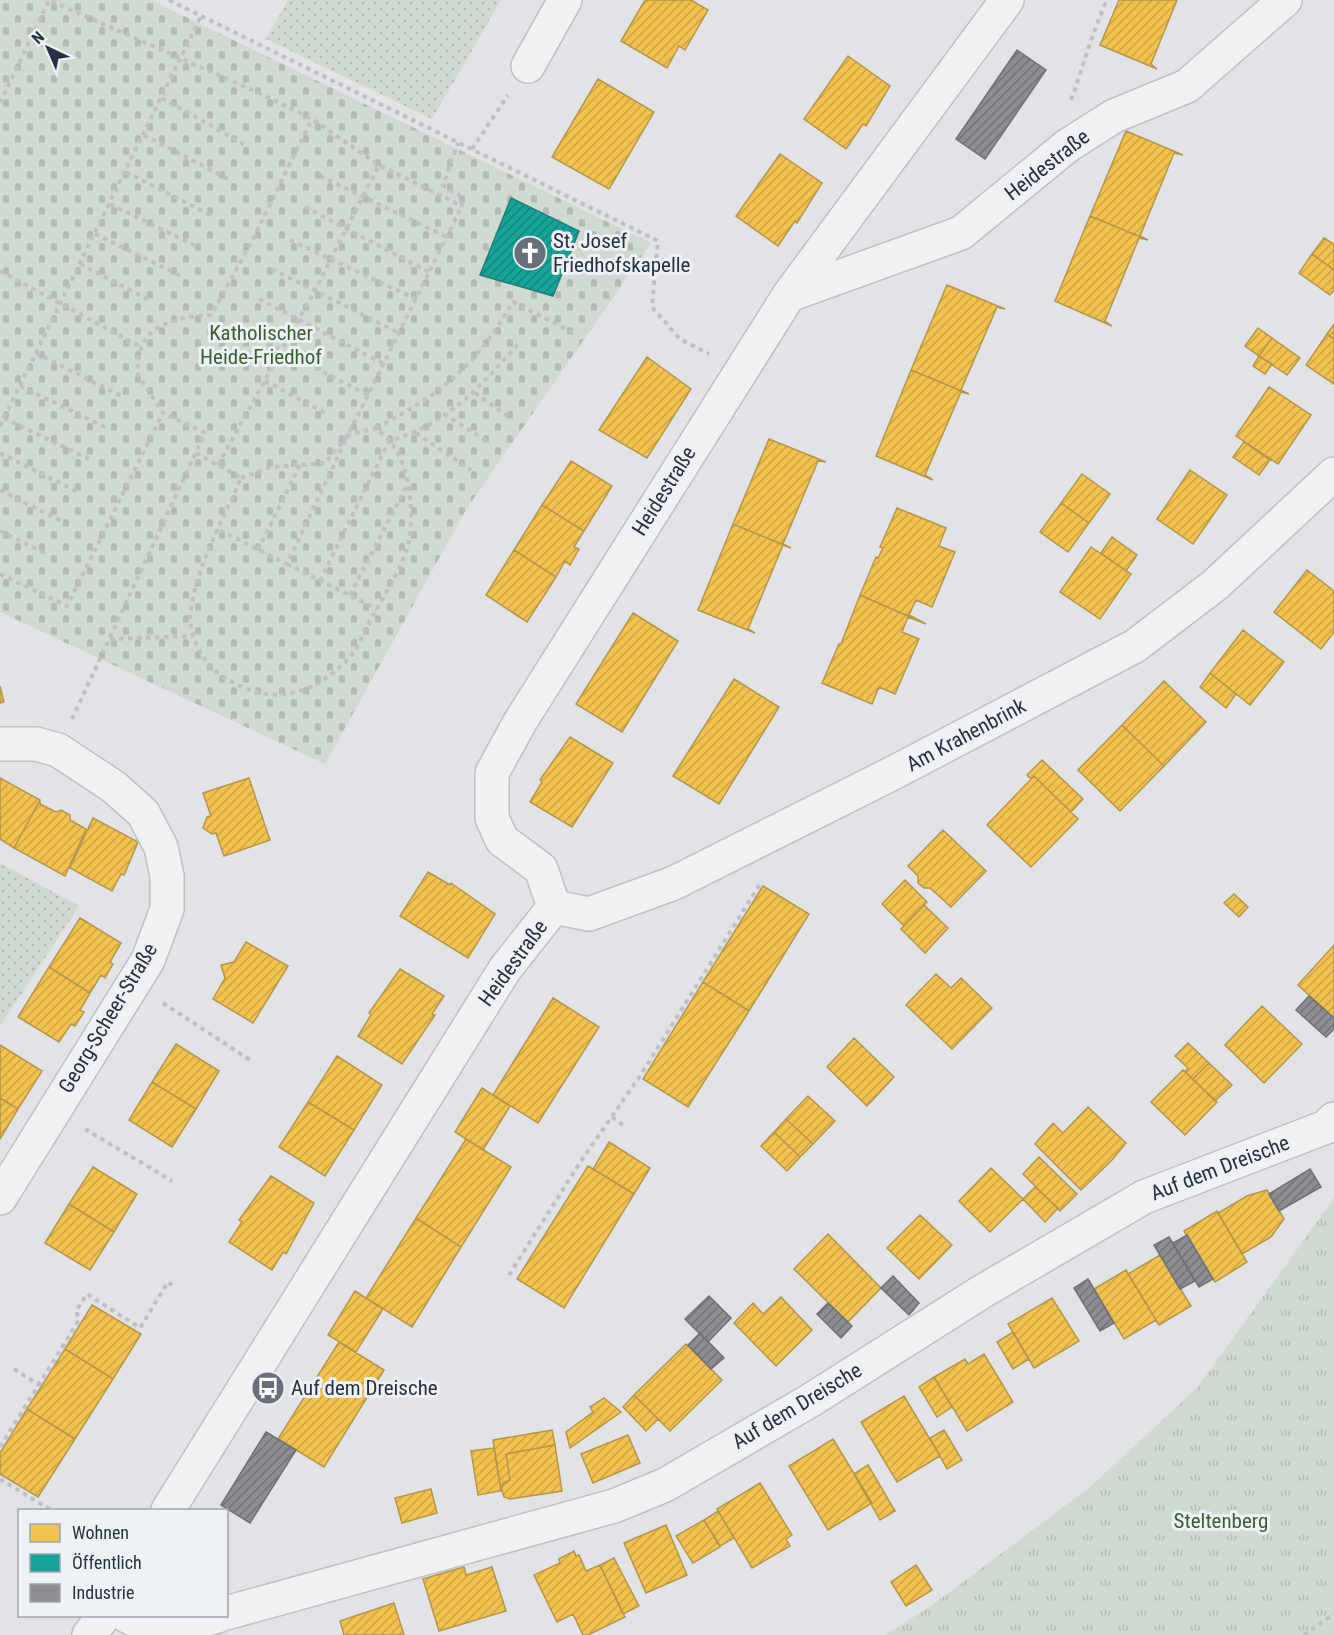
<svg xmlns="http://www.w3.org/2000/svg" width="1334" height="1635" viewBox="0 0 1334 1635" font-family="'Roboto Condensed',sans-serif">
	<defs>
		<pattern id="grass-dots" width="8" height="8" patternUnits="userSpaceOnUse" patternTransform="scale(1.5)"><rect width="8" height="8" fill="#d1dad0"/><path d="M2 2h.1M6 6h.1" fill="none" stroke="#b3bbb4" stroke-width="1.8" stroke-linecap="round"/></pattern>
		<pattern id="cemetery-stones" width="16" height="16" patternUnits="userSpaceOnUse" patternTransform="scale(1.5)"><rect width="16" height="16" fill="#d1dad0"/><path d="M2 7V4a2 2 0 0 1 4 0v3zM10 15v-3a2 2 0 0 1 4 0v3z" fill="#b3bbb4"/></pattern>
		<pattern id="park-tufts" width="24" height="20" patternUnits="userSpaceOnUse" patternTransform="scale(1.5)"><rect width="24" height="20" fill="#d1dad0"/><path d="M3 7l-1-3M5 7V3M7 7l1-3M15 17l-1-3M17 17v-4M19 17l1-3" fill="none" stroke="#b3bbb4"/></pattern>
		<pattern id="homes-hatch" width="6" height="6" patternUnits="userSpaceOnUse" patternTransform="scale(1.5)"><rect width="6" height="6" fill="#f2c14e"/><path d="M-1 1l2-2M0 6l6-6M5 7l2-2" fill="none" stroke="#cfa645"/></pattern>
		<pattern id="public-hatch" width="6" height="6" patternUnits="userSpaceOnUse" patternTransform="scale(1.5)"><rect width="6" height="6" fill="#17a398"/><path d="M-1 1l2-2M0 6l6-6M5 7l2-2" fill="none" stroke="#15857e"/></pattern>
		<pattern id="industry-hatch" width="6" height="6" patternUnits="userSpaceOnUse" patternTransform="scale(1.5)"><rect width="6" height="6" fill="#8d8d92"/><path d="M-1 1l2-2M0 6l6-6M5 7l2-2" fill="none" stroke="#737479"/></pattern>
	</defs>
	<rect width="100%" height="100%" fill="#e1e3e6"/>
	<path fill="url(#grass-dots)" d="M288,0H501L432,119L266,39Z
		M0,863L79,906L0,1026Z"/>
	<path fill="url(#cemetery-stones)" d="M0,0H151L651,243L467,508L325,764L0,612Z"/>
	<path fill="url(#park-tufts)" d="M1334,1198V1635H885L931,1606L1090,1487L1197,1388Z"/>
	<path fill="url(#homes-hatch)" stroke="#b5964a" stroke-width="1.5" d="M645,0H691L708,10L685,50L679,46L667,68L621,41Z
		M1119,0H1177L1151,64L1157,69L1100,45Z
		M848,56L890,86L866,126L863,124L846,149L804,119Z
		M598,79L654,112L609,189L552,157Z
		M1126,131L1183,155L1174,153L1140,236L1148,240L1090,216Z
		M780,154L822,183L797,223L795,221L778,246L736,216Z
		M1090,216L1148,240L1139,238L1105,321L1112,326L1055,301Z
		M1324,238L1334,244V270L1312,254Z
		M1312,254L1334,270V290L1330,295L1299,273Z
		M947,285L1005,309L997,307L961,390L969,394L911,370Z
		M1334,324V339L1327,334Z
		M1258,328L1272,338L1259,356L1245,346Z
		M1327,334L1334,339V384L1306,365Z
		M1272,338L1300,358L1287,375L1259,356Z
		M1259,356L1272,364L1265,374L1253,366Z
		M647,357L691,389L647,458L599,430Z
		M911,370L969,394L961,392L925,475L933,480L876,456Z
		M1269,387L1311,415L1278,464L1236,436Z
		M769,439L826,462L818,461L783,544L791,548L733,524Z
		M1244,442L1270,460L1259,475L1233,457Z
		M571,461L612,486L584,531L542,505Z
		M1190,470L1227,495L1193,544L1157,519Z
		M1082,474L1110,494L1089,523L1061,503Z
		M1061,503L1089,523L1068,552L1040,532Z
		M542,505L584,531L574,547L579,549L570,565L565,561L556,577L514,550Z
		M897,508L946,528L939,546L955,552L932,607L916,600L909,615L926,624L860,595L876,557L878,558L883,548L880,547Z
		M733,524L791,548L783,545L748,629L755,633L698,610Z
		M1112,537L1137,555L1126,571L1101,553Z
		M1091,547L1131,574L1100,619L1060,592Z
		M514,550L556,577L527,622L486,595Z
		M1307,570L1334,591V632L1321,649L1274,612Z
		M860,595L926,624L908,617L902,632L919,639L895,694L879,687L872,704L822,683L839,644H841Z
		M633,613L678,641L622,732L576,704Z
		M1243,630L1284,662L1250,705L1210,673Z
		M1210,673L1236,694L1226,708L1200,687Z
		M734,679L779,707L719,804L673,776Z
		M1164,681L1206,722L1164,766L1122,725Z
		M0,686L4,702L0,703Z
		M1122,725L1164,766L1120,811L1078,770Z
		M570,737L613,763L572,827L530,802L542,782L540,780Z
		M1042,760L1083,799L1071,812L1034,776L1031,779L1027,775Z
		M1034,776L1078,819L1031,867L987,825Z
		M0,778L40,800L14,848L0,839Z
		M249,778L270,840L224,856L216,833L212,834L203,828L207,817L211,816L203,793Z
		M40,800V804L56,812L61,810L70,815V820L86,829L65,876L14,848Z
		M93,818L138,842L124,875L121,874L112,891L70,868Z
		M943,830L986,871L951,907L930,888H924L918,883V876L908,866Z
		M428,872L450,885L451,883L495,914L468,958L400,916Z
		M905,880L927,902L904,926L882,904Z
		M763,886L809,914L749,1011L703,982Z
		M1234,894L1248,907L1239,917L1224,903Z
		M924,905L948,928L925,953L901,929Z
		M80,918L121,943L110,962L113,964L105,978L101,975L90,993L49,967Z
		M246,942L288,966L253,1023L213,999L225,978L221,965L234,962Z
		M1334,945V1018L1298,985Z
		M49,967L90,993L80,1010L84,1012L75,1026L71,1024L59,1042L18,1017Z
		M400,969L444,996L432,1014L435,1015L402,1064L358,1036L371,1015L369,1013Z
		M936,974L951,988L961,978L992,1008L952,1049L906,1005Z
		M703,982L749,1011L688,1107L643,1079Z
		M553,998L599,1027L538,1123L493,1095Z
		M1262,1006L1302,1044L1264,1083L1225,1045Z
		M854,1038L894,1077L867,1106L827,1067Z
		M1188,1043L1209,1063L1193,1079L1185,1072L1188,1068L1175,1056Z
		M176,1044L219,1071L196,1109L152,1082Z
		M0,1045L42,1071L18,1109L0,1098Z
		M337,1056L382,1085L354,1130L308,1102Z
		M1209,1063L1232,1085L1215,1101L1193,1079Z
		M1183,1070L1217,1102L1185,1135L1151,1102Z
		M152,1082L196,1109L172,1147L129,1120Z
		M482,1088L510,1106L483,1150L455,1132Z
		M808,1096L835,1121L813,1144L786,1119Z
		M0,1098L18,1109L0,1139Z
		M308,1102L354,1130L325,1176L279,1147Z
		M1088,1107L1126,1143L1112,1160L1081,1190L1035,1144L1053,1123L1063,1133Z
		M786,1119L813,1144L800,1157L774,1132Z
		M774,1132L800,1157L787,1171L761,1146Z
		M466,1139L511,1167L461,1247L416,1218Z
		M609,1142L650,1168L634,1194L593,1169Z
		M1039,1157L1077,1194L1060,1211L1023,1174Z
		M588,1166L634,1194L564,1308L517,1279Z
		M93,1167L137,1194L114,1232L69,1204Z
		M991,1168L1023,1199L990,1232L959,1201Z
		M271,1176L314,1203L286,1254L283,1252L272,1270L229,1242L242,1222L239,1220Z
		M1035,1187L1058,1208L1045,1222L1023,1199Z
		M1267,1190L1284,1219L1271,1237L1242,1254L1218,1213L1247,1196Z
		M69,1204L114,1232L90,1270L45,1243Z
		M1217,1211L1247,1262L1215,1282L1184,1231Z
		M920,1215L952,1245L919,1279L887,1248Z
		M416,1218L461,1247L412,1327L366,1298Z
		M828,1234L881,1288L848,1322L794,1269Z
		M1160,1255L1191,1306L1159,1325L1128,1274Z
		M1126,1270L1156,1320L1124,1339L1094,1289Z
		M355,1291L383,1309L356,1352L328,1335Z
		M781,1297L812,1330L776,1366L734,1323L753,1303L763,1314Z
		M1052,1298L1079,1341L1034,1368L1008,1324Z
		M92,1305L141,1334L113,1379L65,1349Z
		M1013,1332L1029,1359L1013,1369L997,1342Z
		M339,1342L384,1370L324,1467L278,1439Z
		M686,1344L722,1380L670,1431L634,1395Z
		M65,1349L113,1379L75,1439L27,1409Z
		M984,1354L1013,1402L967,1431L934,1377L965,1359L968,1364Z
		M934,1377L952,1407L937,1417L919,1387Z
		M634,1395L658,1419L646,1431L623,1407Z
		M904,1396L940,1456L897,1482L861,1422Z
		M604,1398L621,1412L570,1448L566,1432L593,1412L590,1407Z
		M27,1409L75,1439L38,1497L0,1474V1453Z
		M552,1430L555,1445L506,1454L510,1480L503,1483L501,1490L493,1440Z
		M944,1430L962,1460L947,1469L930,1438Z
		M628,1435L640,1463L593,1483L581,1454Z
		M833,1439L872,1503L828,1530L789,1466Z
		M555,1445L562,1491L510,1499L504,1497L501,1487L510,1480L506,1454Z
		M494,1448L501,1491L478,1495L471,1451Z
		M868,1465L895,1511L880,1520L854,1474Z
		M760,1483L792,1535L786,1539L790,1546L752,1568L717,1509Z
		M431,1489L437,1513L402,1523L395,1498Z
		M718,1511L734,1538L720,1546L704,1520Z
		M704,1520L720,1547L693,1563L676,1536Z
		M666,1525L687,1575L646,1593L624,1543Z
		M574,1551L576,1556L579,1555L586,1571L600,1565L625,1617L588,1635H583L573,1614L557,1622L534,1575L560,1563L559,1559Z
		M614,1558L639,1606L623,1614L600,1565Z
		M916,1565L932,1590L906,1606L891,1582Z
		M464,1567L466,1575L492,1567L506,1611L439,1631L423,1579Z
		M394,1603L404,1635H344L340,1621Z"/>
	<path fill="url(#public-hatch)" stroke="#1c807e" stroke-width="1.5" d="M511,198L579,231L553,296L480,275Z"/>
	<path fill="url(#industry-hatch)" stroke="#6e717a" stroke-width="1.5" d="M1017,50L1046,70L985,159L956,139Z
		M1309,996L1334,1018V1029L1326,1037L1296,1010Z
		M1310,1169L1321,1187L1279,1211L1269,1194Z
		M1187,1235L1213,1279L1199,1287L1173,1243Z
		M1169,1237L1195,1281L1180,1289L1154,1245Z
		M893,1276L919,1303L909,1315L881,1288Z
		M1088,1279L1114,1323L1100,1331L1074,1288Z
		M709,1296L731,1318L708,1342L685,1319Z
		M828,1303L852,1326L841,1338L817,1314Z
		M700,1333L724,1358L711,1369L688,1345Z
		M266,1432L296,1450L250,1523L221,1505Z"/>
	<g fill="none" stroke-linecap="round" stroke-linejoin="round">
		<defs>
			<path id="street" d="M528,66L565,0
				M789,295L961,233L1067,146L1114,116L1187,86L1285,0
				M0,744H36L58,750L114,787L143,813L161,847L167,876V909L148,960L0,1198
				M554,907L589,914L674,883L893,773L1135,646L1215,585L1334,474
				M168,1510L505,969L554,907L541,869L502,840L492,818V773L520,722L789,295L1007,0
				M226,1613L614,1506L665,1485L811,1400L983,1291L1144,1197L1326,1127L1334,1119
				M127,1616C161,1635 184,1626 218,1616
				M89,1635L104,1616"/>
		</defs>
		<use href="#street" stroke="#bfc1c4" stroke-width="36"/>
		<path stroke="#bfc1c6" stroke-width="4" stroke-dasharray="4.5 4.5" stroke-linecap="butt" d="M169,0L658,241L652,307L680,339L709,354
			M162,98L245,145
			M1071,100C1083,67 1092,33 1107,0
			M0,103L49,0L259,93L312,119L379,165L462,206
			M144,135L232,181
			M472,149L508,95
			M126,172L212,216
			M320,176L447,237
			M110,204L196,246
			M305,207L429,272
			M95,234L181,276
			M290,240L416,299
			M80,264L151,301
			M272,269L399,333
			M0,271L141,347
			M259,299L384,364
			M243,331L368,395
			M36,353L123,397
			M265,381L327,414
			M20,386L109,429
			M475,393L512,419
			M444,414L490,443
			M4,418L93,461
			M0,426L201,16
			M376,428C441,394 475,367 513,302L572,332
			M416,433L471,470
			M0,453L80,493
			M196,453L241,478C223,521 198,562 191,609C187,630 200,660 218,673C265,707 310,700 350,657C360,646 366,627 374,614C385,594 405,563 409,540C414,512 410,467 392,444C388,438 381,433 376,428L348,435L287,564L219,530
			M218,465L315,290L379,165
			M241,478L271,467L325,463L348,435L462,206L460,196L443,185L458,143
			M0,490L61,521
			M0,531L45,553
			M258,550L300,465
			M287,564L377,609
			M0,574L67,606L163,413L137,373C138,365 138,357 141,349C149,321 187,316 211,315L251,243L312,119
			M320,581L389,441C448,424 480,387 519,343
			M350,595L406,487
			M110,639L193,636
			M72,719L205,433L163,413
			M163,1003L250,1060
			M612,1117L624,1126
			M85,1129L172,1181
			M509,1275L581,1161L640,1076L762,881
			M14,1369L39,1385
			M0,1447L79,1320L76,1311L87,1294L140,1328L168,1282L172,1285
			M0,1479L51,1510
			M1304,1635L1334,1614"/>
		<use href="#street" stroke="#f0f1f3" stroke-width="33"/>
	</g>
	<defs>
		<symbol id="church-disc" viewBox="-11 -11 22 22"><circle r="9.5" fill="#676f7b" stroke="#eef1f6"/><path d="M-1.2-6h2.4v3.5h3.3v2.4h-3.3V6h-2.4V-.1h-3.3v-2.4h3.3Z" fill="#fff"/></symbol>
		<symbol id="bus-disc" viewBox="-11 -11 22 22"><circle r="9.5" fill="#676f7b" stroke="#eef1f6"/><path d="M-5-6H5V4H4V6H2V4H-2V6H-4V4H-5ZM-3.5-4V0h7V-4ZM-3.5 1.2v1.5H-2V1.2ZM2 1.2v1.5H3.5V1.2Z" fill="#fff"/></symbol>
	</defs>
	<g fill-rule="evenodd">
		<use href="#church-disc" x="511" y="234" width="38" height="38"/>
		<use href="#bus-disc" x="249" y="1369" width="38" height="38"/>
	</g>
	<g text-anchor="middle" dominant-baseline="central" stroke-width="6" stroke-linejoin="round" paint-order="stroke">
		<g font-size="21" fill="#263041" stroke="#eef1f6">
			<text transform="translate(1047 165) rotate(-38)">Heidestraße</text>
			<text transform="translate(664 491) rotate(-58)">Heidestraße</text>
			<text transform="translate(966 735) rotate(-28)">Am Krahenbrink</text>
			<text transform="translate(513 963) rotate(-54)">Heidestraße</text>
			<text transform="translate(108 1018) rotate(-59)">Georg-Scheer-Straße</text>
			<text transform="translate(1220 1168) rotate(-21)">Auf dem Dreische</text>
			<text transform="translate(797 1406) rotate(-31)">Auf dem Dreische</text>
		</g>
		<g font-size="21" fill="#263041" stroke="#eef1f6" text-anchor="start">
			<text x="553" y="241">St. Josef<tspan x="553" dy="24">Friedhofskapelle</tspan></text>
			<text x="291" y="1388">Auf dem Dreische</text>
		</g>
		<g font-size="21" fill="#3b5e32" stroke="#eef1f6">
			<text x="261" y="333">Katholischer<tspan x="261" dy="24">Heide-Friedhof</tspan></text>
			<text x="1221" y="1521">Steltenberg</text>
		</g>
	</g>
	<rect x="18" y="1509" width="210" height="108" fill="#eef1f6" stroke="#9ea4ae" stroke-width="1.5"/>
	<rect x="30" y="1524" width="30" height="18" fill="#f2c14e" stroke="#9ea4ae" stroke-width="1.5"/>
	<text x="72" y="1539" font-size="18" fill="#263041">Wohnen</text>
	<rect x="30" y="1554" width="30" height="18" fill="#17a398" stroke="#9ea4ae" stroke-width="1.5"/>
	<text x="72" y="1569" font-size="18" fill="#263041">Öffentlich</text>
	<rect x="30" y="1584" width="30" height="18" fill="#8d8d92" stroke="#9ea4ae" stroke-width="1.5"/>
	<text x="72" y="1599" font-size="18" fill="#263041">Industrie</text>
	<g transform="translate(48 48) rotate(316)" stroke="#eef1f6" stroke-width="4.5" paint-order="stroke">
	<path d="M0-4.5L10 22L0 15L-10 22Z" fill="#263041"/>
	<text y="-9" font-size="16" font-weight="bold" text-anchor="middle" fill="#263041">N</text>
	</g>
</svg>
